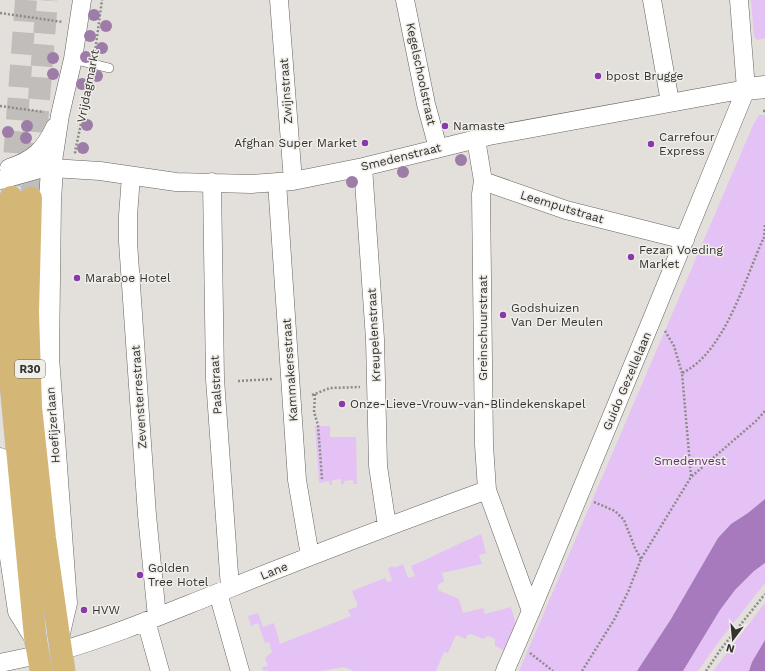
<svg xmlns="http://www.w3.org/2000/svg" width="765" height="671" viewBox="0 0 765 671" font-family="'Work Sans',sans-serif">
	<rect width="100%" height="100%" fill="#e3e0dc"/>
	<path fill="#e4c2f5" d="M751,0H765V38L757,40L754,36Z
		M759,115H765V499L748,513L731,524L718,538L671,619L637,671H519L754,123Z
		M315,426H330V437H356L357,484H353V480L344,481V484L341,485V479L332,480V485H330L329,481L319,483Z
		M481,534L486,553L479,555L482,564L442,573L444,581L438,585V590L459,599L463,613L483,608L485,614L511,607L516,625L504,650L495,646V639L488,636L483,639L471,634L467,635L466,639L456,635L448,653L444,652L436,671H354L344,667L321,671H269L268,670L263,671L262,667L268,666L265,658L272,652L269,642L265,643L258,623L251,626L248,616L258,613L263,627L274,623L280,644L351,616L348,610L357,607V604L352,591L385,578L387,582L392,581L388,568L393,566L394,568L403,564L408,578L415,576L411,566C435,556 457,544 481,534Z
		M765,563V583L717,644L698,671H683L720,610L735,590L754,571Z
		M765,603V640L752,662L749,671H713Z"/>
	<path fill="#a779bd" d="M765,499V563L754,571L735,590L720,610L683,671H637L671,619L718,538L731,524L748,513Z
		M765,640V671H749L752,662Z"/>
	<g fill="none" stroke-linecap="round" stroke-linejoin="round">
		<path stroke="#c0bdba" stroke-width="22" stroke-dasharray="22 11" stroke-linecap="butt" d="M12,186L26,0
			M31,198L47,0"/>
		<defs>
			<path id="lane" d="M73,59L109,68"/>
			<path id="street" d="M279,0L293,181
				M405,0L426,104L438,148
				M652,0L670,102
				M476,139L483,181L566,210L685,240
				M363,167L375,339L378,466L387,526
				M9,168C34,160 44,150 55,127
				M52,168L60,115L73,59L82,0
				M131,176L128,216V242L147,515L157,617
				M0,180L43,168H52L100,171L176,182L251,184L293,181L363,167L489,136L746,89
				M483,181L481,194L484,445L487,490L531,611
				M212,182L215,379L230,588
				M277,182L297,480L310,556
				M218,593L240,671
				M146,621L160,671
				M60,651C119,634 176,609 233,587C317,553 402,521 487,490
				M0,663L38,655
				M505,671L531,611L652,319L746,89L739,0"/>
			<path id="secondary" d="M746,89L765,87
				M52,168L50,201L48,357L66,603L59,633
				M0,459L10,551L19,611L35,637"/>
			<path id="primary" d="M11,197L7,313L8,354L35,637L41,671
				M31,198L28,312L31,407L45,538L64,671"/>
		</defs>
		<use href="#lane" stroke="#666460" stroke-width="10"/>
		<use href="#street" stroke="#666460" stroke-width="19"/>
		<use href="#secondary" stroke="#666460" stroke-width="23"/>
		<use href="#primary" stroke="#bebdbd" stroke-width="23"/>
		<path stroke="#8c8a87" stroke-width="2.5" stroke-dasharray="2 2" stroke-linecap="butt" d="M0,13L63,22
			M95,52L102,0
			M0,106L44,112
			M763,111H765
			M76,153L75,152L91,76
			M765,225L764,237L765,241
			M665,331L674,346L682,373
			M238,381L274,379
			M315,394L314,412L318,425L322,479
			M312,395L330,388L360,387
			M691,476L682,373C725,353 745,278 764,237
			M594,502L615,511L624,520L635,548L641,559
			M530,653L553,671
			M582,671L614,620L628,592L641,559L691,477L756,421L765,411
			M706,671L721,649L765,594"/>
		<use href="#lane" stroke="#fff" stroke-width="9"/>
		<use href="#street" stroke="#fff" stroke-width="18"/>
		<use href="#secondary" stroke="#fff" stroke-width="22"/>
		<use href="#primary" stroke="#d4b676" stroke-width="22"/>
	</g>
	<g fill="#9d7ca8">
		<circle cx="94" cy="15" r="6"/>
		<circle cx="106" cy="26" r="6"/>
		<circle cx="90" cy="36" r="6"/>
		<circle cx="102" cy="48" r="6"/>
		<circle cx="86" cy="57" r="6"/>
		<circle cx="53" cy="58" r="6"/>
		<circle cx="53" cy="74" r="6"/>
		<circle cx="97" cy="76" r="6"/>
		<circle cx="82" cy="84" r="6"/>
		<circle cx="87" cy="125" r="6"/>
		<circle cx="27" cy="126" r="6"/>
		<circle cx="8" cy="132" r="6"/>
		<circle cx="26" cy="138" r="6"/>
		<circle cx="83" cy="148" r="6"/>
		<circle cx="461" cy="160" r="6"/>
		<circle cx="403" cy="172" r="6"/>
		<circle cx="352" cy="182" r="6"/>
	</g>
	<g fill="#893aaa" stroke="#f0eee9" stroke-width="1.5">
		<circle cx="598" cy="76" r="4"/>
		<circle cx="445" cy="126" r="4"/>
		<circle cx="365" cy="143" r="4"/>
		<circle cx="651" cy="144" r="4"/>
		<circle cx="631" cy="257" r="4"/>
		<circle cx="77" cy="278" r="4"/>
		<circle cx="503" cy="315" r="4"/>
		<circle cx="342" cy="404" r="4"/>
		<circle cx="140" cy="575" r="4"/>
		<circle cx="84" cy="610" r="4"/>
	</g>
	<g text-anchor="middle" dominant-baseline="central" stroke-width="3" stroke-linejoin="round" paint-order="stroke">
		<rect fill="#f0eee9" stroke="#6c6a68" stroke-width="1" x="15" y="360" width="30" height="18" rx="3"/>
		<g font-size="11" font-weight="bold" fill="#333230">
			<text x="30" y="369">R30</text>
		</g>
		<g font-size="12" fill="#333230" stroke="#f0eee9">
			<text transform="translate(421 74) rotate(78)">Kegelschoolstraat</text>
			<text transform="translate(88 86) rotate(-79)">Vrijdagmarkt</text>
			<text transform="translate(286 91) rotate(-94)">Zwijnstraat</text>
			<text transform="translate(401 157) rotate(-14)">Smedenstraat</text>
			<text transform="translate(562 207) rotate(17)">Leemputstraat</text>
			<text transform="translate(483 328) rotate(-90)">Greinschuurstraat</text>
			<text transform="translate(374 335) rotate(-93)">Kreupelenstraat</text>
			<text transform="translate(290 370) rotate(-94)">Kammakersstraat</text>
			<text transform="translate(627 381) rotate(-67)">Guido Gezellelaan</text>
			<text transform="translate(216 385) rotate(-93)">Paalstraat</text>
			<text transform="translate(139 397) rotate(-94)">Zevensterrestraat</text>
			<text transform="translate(53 425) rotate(-94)">Hoefijzerlaan</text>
			<text transform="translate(274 571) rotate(-22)">Lane</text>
		</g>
		<g font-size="12" fill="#333230" stroke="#f0eee9" text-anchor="start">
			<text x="606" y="76">bpost Brugge</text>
			<text x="453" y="126">Namaste</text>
			<text x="659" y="137">Carrefour<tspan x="659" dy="14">Express</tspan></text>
			<text x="357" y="143" text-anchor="end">Afghan Super Market</text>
			<text x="639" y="250">Fezan Voeding<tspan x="639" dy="14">Market</tspan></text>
			<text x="85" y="278">Maraboe Hotel</text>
			<text x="511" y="308">Godshuizen<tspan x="511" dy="14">Van Der Meulen</tspan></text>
			<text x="350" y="404">Onze-Lieve-Vrouw-van-Blindekenskapel</text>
			<text x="148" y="568">Golden<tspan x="148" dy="14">Tree Hotel</tspan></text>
			<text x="92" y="610">HVW</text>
		</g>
		<g font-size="12" fill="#642b7d" stroke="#f0eee9">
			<text x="690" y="461">Smedenvest</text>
		</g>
	</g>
	<g transform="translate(733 639) rotate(196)" stroke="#f0eee9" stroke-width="3" paint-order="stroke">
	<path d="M0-3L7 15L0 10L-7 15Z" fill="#333230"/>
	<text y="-6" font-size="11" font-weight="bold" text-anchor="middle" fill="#333230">N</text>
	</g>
</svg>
